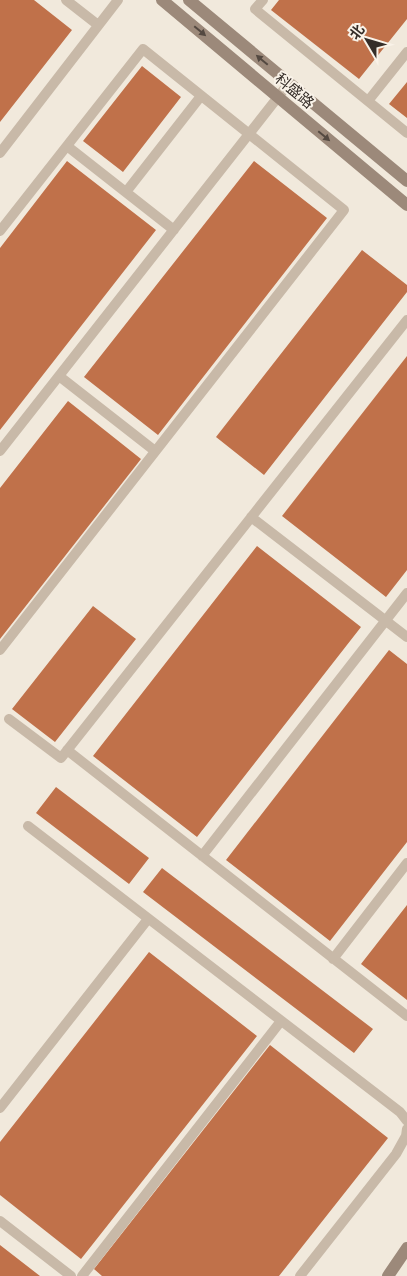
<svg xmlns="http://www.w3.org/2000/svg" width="407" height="1276" viewBox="0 0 407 1276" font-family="Barlow,'Noto Sans SC',sans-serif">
	<rect width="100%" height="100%" fill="#f1e9dc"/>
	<path fill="#c0714a" d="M0,0H34L72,30L0,122Z
		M279,0H407V19L359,79L271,10Z
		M142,66L181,97L123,172L83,141Z
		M407,82V118L389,104Z
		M67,161L156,230L0,430V248Z
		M254,161L327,218L158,435L84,377Z
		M362,250L407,285V292L264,475L216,437Z
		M407,356V570L386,597L282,516Z
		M68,401L141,459L0,639V488Z
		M257,546L361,627L197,837L93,756Z
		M93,606L136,639L55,742L12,709Z
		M389,650L407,664V842L330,941L226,860Z
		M56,787L149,858L129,884L36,813Z
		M162,868L373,1029L354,1053L143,892Z
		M407,905V1000L361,964Z
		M149,952L257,1036L81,1259L0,1195V1142Z
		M270,1045L388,1138L279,1276H102L94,1269Z
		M0,1245L40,1276H0Z"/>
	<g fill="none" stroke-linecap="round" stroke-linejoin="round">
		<path stroke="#c8b9a8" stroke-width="10" d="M66,0L98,25
			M263,0L255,9L407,133
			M368,101L407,52
			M67,146L174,230
			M0,153L118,0
			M126,192L201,96
			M0,231L143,49L344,210L0,650
			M59,376L155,451
			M0,451L289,83
			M251,517L407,637
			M9,719L61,758L407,320
			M67,750L407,1016
			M28,826L400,1112L407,1121
			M202,856L407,593
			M333,959L407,863
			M0,1108L148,919
			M0,1221L71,1276
			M82,1276L281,1021
			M300,1276L396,1154L406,1136L407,1129"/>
		<path stroke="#9c897a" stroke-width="12" d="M162,0L407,205
			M189,0L407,181
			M388,1276L407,1248"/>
	</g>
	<defs><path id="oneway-solid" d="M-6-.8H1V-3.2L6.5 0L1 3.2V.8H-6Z" transform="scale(1.25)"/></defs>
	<g fill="#544941">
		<use href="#oneway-solid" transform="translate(200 31) rotate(40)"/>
		<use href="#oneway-solid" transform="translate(262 60) rotate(-140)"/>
		<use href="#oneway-solid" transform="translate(324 136) rotate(40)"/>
	</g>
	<g text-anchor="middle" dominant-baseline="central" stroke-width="4" stroke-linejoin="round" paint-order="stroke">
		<g font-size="15" fill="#352d28" stroke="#f9f2e8">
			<text transform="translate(295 90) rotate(40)">科盛路</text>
		</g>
	</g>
	<g transform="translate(367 40) rotate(308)" stroke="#f9f2e8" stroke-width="4" paint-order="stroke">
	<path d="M0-4L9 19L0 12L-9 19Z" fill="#352d28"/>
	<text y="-8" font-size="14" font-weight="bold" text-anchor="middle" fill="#352d28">北</text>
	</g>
</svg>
